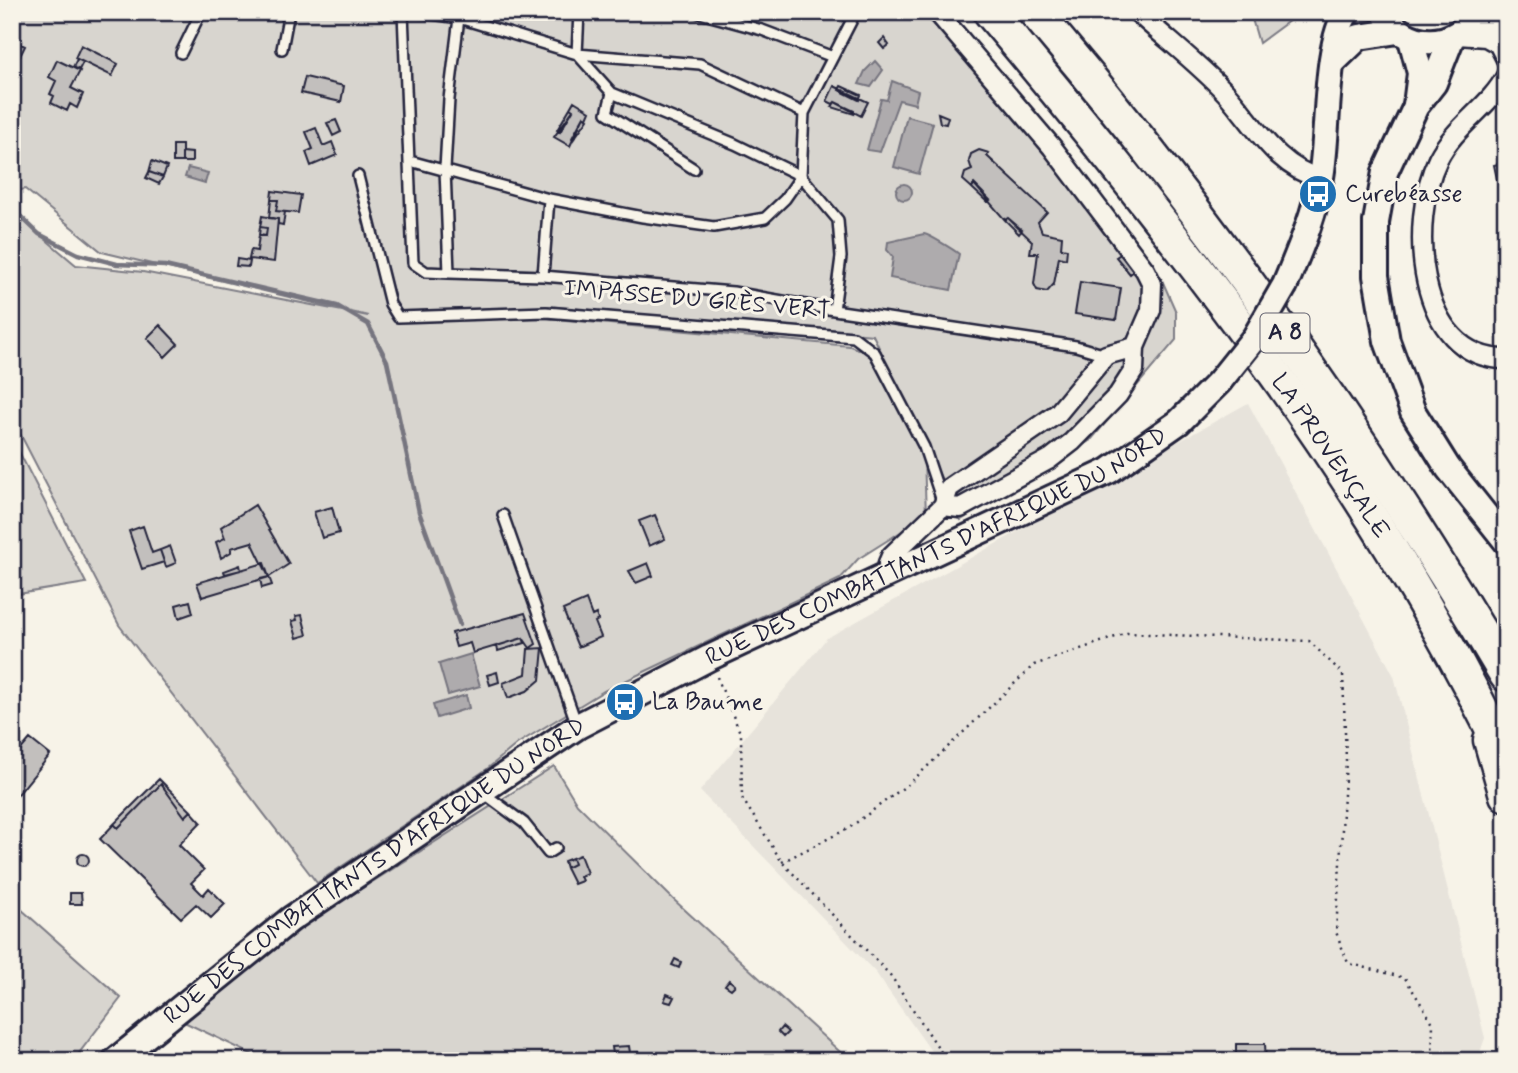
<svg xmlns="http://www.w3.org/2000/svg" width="1518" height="1073" viewBox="0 0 1518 1073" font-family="Mynerve,sans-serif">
	<rect width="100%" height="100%" fill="#f7f3e8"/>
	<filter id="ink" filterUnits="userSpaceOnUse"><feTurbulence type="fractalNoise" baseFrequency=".0143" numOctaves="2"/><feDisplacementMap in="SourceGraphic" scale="14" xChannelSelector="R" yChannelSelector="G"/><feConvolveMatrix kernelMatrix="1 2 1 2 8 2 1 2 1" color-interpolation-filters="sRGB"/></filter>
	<g filter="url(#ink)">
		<path fill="#e7e3db" d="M1248,403L1394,676L1485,1038L1477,1061H938L876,973L700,791L827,638Z"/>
		<path fill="#d8d5cf" stroke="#7d7c85" stroke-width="2" d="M12,12H950L1162,280L1176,312V340L1091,440L961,520L873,335L546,306L409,321L544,318L850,346L868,353L924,456L926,516L858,559L840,579L604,691L517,744L487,769L317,883L119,625L12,418V211L76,265L143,272L368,316L102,252L25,189L12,192Z
			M1250,12H1301L1259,43Z
			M12,438L86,583L12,595Z
			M554,766L577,804L673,899L850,1061H266L180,1020L270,947Z
			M12,901L121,998L73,1061H12Z"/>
		<path fill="#aeabad" stroke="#76747f" stroke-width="2" d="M875,61L883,70L871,87L859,84L865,71Z
			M892,81L918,91L915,104L899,100L880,152L867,150L881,99L887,100Z
			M907,116L933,123L919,174L894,167Z
			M188,168L208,173L205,183L185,177Z
			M896 192a8 8 0 1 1 16 0a8 8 0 1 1-16 0Z
			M924,234C930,235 954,250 959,254L951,290L890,278L893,257L887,250L888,242Z
			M471,654L480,686L448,695L439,664Z
			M466,695L469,708L437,718L433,705Z"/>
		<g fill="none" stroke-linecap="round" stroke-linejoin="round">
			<path stroke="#76747f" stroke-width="4.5" d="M12,208L39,234L78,254L117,264L165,266L337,306L368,324L387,361L419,512L460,625"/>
		</g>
		<path fill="#c2bfbd" stroke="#22223b" stroke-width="2" d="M884,38L889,45L884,49L879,43Z
			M12,40L25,46L21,54L12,49Z
			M81,45L118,64L112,76L75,58Z
			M12,49L21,54L12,71Z
			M77,59L83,62L79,70L73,67Z
			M57,60L80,71L71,88L83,94L77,108L70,104L67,111L51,103L54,96L50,94L56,81L49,77Z
			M305,77L344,86L341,102L301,93Z
			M834,86L868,102L861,116L835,102L833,104L827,101Z
			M841,86L861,95L859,100L839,90Z
			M574,101L590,111L587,118L584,116L570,146L554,137L573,110L570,108Z
			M835,102L854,111V114L832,107Z
			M570,108L573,110L560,132L557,130Z
			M938,113L948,117L946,124L940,123Z
			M584,116L588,119L573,140L572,138Z
			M336,120L341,132L333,136L327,123Z
			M316,128L323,146L332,142L337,155L311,166L306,152L313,149L306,132Z
			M173,145H182V162H173Z
			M979,150L989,153L987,156L1047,212L1038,222L1042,232L1062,236L1061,248L1067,249L1066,259L1059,257L1054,284L1047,292L1037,290L1034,284L1038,253H1030L1032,241L1008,218L1005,220L974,184L972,188L963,180L965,173L972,170L969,161L971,154Z
			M182,152L192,153V162H182Z
			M152,161L167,167L163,177L149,172Z
			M1506,162V177L1497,179L1494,165Z
			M149,172L163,177L159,184L146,178Z
			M974,184L990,200L987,202L972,188Z
			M272,191L301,195L298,213L276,211L278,200H271Z
			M271,200H278L276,211L285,212L283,225L278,224V219L269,218Z
			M262,216L278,219L274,262L249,259L251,250L257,251L259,235L266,236L267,228L260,227Z
			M1008,218L1022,230L1019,234L1005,220Z
			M260,227L267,228L266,236L259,235Z
			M1122,253L1135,270L1130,274L1116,257Z
			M237,259L250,261L249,267L236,266Z
			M1080,282L1121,288L1116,320L1075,314Z
			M160,325L178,344L165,357L147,338Z
			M255,505L289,564L269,577L252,542L231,548V552L221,558L216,542L225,538L221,527Z
			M332,507L339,533L322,538L314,512Z
			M655,515L665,539L649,546L639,521Z
			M143,526L152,553L160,550L164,562L142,569L129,531Z
			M170,546L176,563L166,567L160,550Z
			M264,563L269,577L202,597L197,583Z
			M648,563L653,576L636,583L629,571Z
			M240,565L241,570L225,574L224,571Z
			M269,577L272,585L262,588L260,579Z
			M586,600L592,616L596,614L598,620L595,622L601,637L578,647L563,610Z
			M190,601L193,613L179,618L176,605Z
			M525,613L536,644L530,648L523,638L473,653L470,643L456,647L452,633Z
			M302,615L307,635L297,638L292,621L297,620L296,616Z
			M523,638L525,643L498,651L497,646Z
			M543,648L540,680L527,691L508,698L503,683L526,674L528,649Z
			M497,672L499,682L490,685L487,675Z
			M30,739L50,755L12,802V760Z
			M159,779L191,811L185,817L161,784L118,828L114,824Z
			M161,784L185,817L191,811L201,822L179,845L204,870L191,883L203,895L209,888L225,904L211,918L196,904L181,918L100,839L114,824L118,828Z
			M77 860a6 6 0 1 1 12 0a6 6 0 1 1-12 0Z
			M580,855L587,873L580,876L582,881L574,884L566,868L574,864L572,858Z
			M572,858L574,864L566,868L564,861Z
			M70,893H81L82,904H70Z
			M675,959L681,962L679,968L672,965Z
			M729,980L735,985L731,989L725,985Z
			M667,994L674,997L671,1003L664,1001Z
			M782,1027L788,1032L783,1037L778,1032Z
			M1236,1044H1265L1266,1061H1236Z
			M629,1046L630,1053L640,1052L641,1061H614L612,1047Z"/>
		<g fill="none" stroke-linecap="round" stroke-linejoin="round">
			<defs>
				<path id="service" d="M403,12L413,263L426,272L449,273L445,169L449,99L459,18
					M418,12L459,18L577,54L612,93L735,144L801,176L838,220L841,257L834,310L1076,346L1106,355
					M579,12L577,54L700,64L804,113
					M696,12L762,30L833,57
					M282,49L289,12
					M181,53L201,12
					M612,93L607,113L694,169
					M410,161L549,199L643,217L714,227L765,218L785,199L801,176L804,113L856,12
					M358,176L390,304L398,317L546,312L854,337L875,353L924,447L942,501
					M449,273L543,276L733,292L834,310
					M543,276L549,199
					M503,515L577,725
					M482,792L524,823L548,853L556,848"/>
				<path id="minor" d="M937,12L1052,147L1145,270L1152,284L1151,310L1135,347L1134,370L1118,395L1072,442L1050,459L960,508L943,506
					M1137,12C1166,39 1199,64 1226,93C1255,125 1276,167 1321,179
					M1482,12L1506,59
					M1458,35L1486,37L1499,44
					M1506,76C1490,107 1455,125 1438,159C1408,220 1415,359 1506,359
					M894,574L888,563L891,556L943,506L949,488L1058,413L1106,355L1135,347"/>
				<g id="secondary">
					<path d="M1384,12C1404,51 1456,51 1477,12"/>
					<path d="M1452,37L1434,83L1416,106L1385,172L1376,222V276L1387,341L1413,412L1448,468L1506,541"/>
					<path d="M1411,39L1420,73L1416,105"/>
					<path d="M1333,62L1359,37L1398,31"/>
					<path d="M1285,285C1299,251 1315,215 1321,177C1329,134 1324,45 1347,12"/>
					<path id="s1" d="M115,1061L291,919L578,726L709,658L1109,471L1179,422L1219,382"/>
				</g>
				<g id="motorway">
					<path id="s2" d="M990,12C1184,243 1375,485 1506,758"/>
					<path d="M1035,12C1211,219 1368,441 1506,675"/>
					<path d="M1490,740L1506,795"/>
				</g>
			</defs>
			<use href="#service" stroke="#22223b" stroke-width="14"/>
			<use href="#minor" stroke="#22223b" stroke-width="23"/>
			<use href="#secondary" stroke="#22223b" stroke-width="30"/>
			<use href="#motorway" stroke="#22223b" stroke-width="37"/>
			<path stroke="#22223b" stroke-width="2.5" stroke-dasharray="2 5" stroke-linecap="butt" d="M717,677L741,735L742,798L782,862L891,976L947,1061
				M782,862L849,828L911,782L1034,665L1127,633L1309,641L1343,674L1346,760L1336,932L1348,963L1405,978L1433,1023L1432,1061"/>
			<use href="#service" stroke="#f7f3e8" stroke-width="9"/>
			<use href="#minor" stroke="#f7f3e8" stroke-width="18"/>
			<use href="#secondary" stroke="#f7f3e8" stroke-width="24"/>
			<use href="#motorway" stroke="#f7f3e8" stroke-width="32"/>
			<defs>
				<path id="secondary-bridge" d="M1219,382L1255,337L1285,285"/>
			</defs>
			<use href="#secondary-bridge" stroke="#22223b" stroke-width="30" stroke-linecap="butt"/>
			<use href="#secondary-bridge" stroke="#f7f3e8" stroke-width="24"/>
		</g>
	</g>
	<defs>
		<symbol id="bus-disc" viewBox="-11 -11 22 22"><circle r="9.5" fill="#1f6fb2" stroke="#f7f3e8"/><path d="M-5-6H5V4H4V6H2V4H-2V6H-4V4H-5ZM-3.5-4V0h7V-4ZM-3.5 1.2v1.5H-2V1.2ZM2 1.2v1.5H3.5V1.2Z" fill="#fff"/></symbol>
	</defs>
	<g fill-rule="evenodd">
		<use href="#bus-disc" x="1296" y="172" width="44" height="44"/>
		<use href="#bus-disc" x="603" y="680" width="44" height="44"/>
	</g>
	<g text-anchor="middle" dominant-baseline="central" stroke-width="6" stroke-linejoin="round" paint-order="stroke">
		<rect fill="#f7f3e8" stroke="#62616f" stroke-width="2" x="1260.5" y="313.5" width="49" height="39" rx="5"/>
		<g font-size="23" font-weight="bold" fill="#22223b">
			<text x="1285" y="333">A 8</text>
		</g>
		<g font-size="24" fill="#22223b" stroke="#f7f3e8" text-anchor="start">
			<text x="1345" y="194">Curebéasse</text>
			<text x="652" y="702">La Baume</text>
		</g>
		<g font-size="24" fill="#22223b" stroke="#f7f3e8">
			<text transform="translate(697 300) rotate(5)">IMPASSE DU GRÈS VERT</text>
			<text stroke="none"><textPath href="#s2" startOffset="560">LA PROVENÇALE</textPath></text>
			<text stroke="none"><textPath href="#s1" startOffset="973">RUE DES COMBATTANTS D'AFRIQUE DU NORD</textPath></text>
			<text stroke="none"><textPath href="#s1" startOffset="322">RUE DES COMBATTANTS D'AFRIQUE DU NORD</textPath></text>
		</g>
	</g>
	<rect width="1518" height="1073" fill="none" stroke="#f7f3e8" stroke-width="42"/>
	<rect x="21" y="21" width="1476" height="1031" fill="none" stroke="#22223b" stroke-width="2.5" filter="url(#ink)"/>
</svg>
